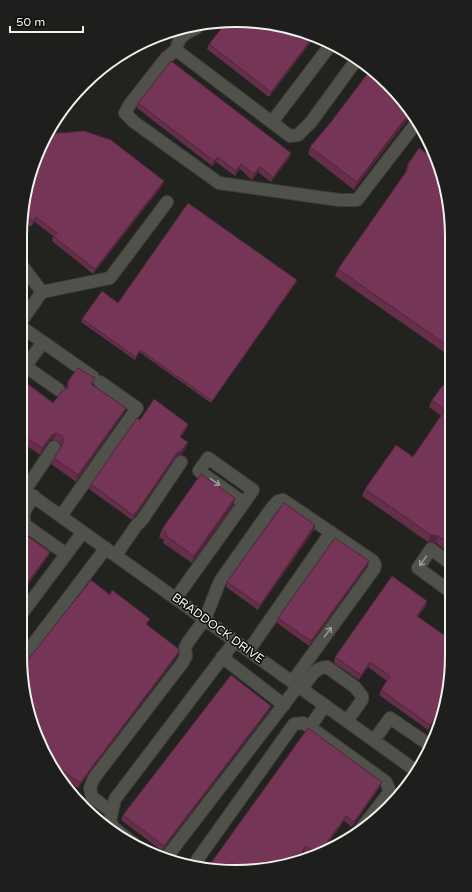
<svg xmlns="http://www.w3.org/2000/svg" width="472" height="892" viewBox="0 0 472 892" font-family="'Varela Round',sans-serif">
	<rect width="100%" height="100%" fill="#22231e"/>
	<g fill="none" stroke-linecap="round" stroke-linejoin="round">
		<defs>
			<path id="minor" d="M196,28C184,34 179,36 176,50L290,136L298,135L311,122L357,59
				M176,50L166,58L130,104L125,113L134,122L219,183L339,200H357L417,122
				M272,122L332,43
				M20,263L42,292
				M42,292L110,278L167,202
				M20,323L42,292
				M20,326L93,377
				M25,366L59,390
				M20,374L43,342
				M20,487L415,770
				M25,490L54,447
				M34,496C27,507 21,512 25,525L66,554
				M61,516L137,408L100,382
				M116,555L136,526L142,520L181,462
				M451,564L431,549L418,568L451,592
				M176,598L244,503L253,490L208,458L199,471L244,503
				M20,616L83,532
				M249,650L331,532
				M222,657L284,705
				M21,660L106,548
				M302,689C309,680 314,667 327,667L355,687L362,696V700L347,721
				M310,727L325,705
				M374,740L390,718L431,746
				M112,812L92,797L90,788L94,778L183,662L186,656L185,648L188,642L205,619L220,581L271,509L278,501L283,500L373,561L375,565L374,569L292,682
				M134,844L114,828L110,821L115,799L235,641
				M169,854L298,686
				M197,860L294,724L303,723L310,727L386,782L389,789L388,794L360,830"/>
		</defs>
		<use href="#minor" stroke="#3e3e3a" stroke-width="14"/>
		<use href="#minor" stroke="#50514b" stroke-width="12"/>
	</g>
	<path fill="#652e4b" d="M250,20L314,38L269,97L207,49L209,44L242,28Z
		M138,103L289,158L271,182L258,172L252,180L240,169L235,176L216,162L212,166L137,108Z
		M408,105L354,190L308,154L310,147L331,122Z
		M42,140L162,186L93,274L52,241L53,236L35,222L31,227L21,219Z
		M408,164H436L450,208L451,357L335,276L338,269L405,174V172Z
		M296,283L211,403L139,352L135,360L81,322L82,319L118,303Z
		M68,381L92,385L123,414L76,482L51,464L54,458L61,446V444L58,441L54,440H50L40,455L20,441V386L53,403L66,389Z
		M451,391V555L436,543L428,542L362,496L365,489L413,457L441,416L429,407L432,400Z
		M140,420L188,424L186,429L181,437L186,447L181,455L175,458L136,515L132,520L89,489L91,484Z
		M233,506L192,563L163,543L164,540L159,537L162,529Z
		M315,525L314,530L258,610L226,587L227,582Z
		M369,561L367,566L309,646L277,623L278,618Z
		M427,601L426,606L418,616L452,670L440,712L428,730L379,695L381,690L387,681L368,667L359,680L334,663L335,657Z
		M148,625L178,655L78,788L56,772L32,726Z
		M269,711L162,851L121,820L123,815Z
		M380,787L352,827L344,821L319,855L312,857L304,851L250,872Z"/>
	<path fill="#52253d" d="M313,37L314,38L269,97L271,92Z
		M411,111L413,113L354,190L357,182Z
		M291,153L289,158L271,182L273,177Z
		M218,157L216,162L212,166L214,161Z
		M241,164L240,169L235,176L236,171Z
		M260,167L258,172L252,180L254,174Z
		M164,181L162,186L93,274L95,269Z
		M36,217L35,222L31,227L33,221Z
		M297,280L296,283L211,403L212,401Z
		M126,408L123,414L76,482L78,475Z
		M188,424L186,429L178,442L180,437Z
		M56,433L54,440H50L40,455L42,448L53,434Z
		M188,442L186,447L181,455L175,458L136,515L132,520L133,515L177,453Z
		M235,498L233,506L192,563L194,556Z
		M315,525L314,530L258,610L260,605Z
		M431,535L438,536L436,543L428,542Z
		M50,552L48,557L20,596V593Z
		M369,561L367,566L309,646L311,641Z
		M427,601L426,606L415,621L417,616Z
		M180,650L178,655L78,788L80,783Z
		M370,662L368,667L359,680L361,675Z
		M271,706L269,711L162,851L164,846Z
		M441,708L440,712L428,730L430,725Z
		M382,782L380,787L352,827L354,822Z
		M346,816L344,821L320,855L318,856Z
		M306,846L304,851L297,861H295Z"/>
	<path fill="#753557" stroke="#52253d" d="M250,20L313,37L271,92L209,44L225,24L234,23L242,28L247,21Z
		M171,61L291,153L273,177L260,167L254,174L241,164L236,171L218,157L214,161L138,103Z
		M371,69L378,73L408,105L411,111L357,182L310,147L331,122Z
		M84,131L111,140L164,181L95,269L53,236L57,233L36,217L33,221L23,214L42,140L47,134Z
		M419,148L436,160V164L439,166L450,208L451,348L338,269L408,169V164Z
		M188,203L297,280L212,401L140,350L136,357L82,319L102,291L118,303Z
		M78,368L95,378L91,384L126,408L78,475L54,458L64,442L63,438L61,435L56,433L53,434L42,448L20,434V386L24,381L53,403L62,391L68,388V381Z
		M443,385L451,391V545L438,536L431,535L365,489L396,445L413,457L445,410L432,400Z
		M154,399L188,424L180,437L188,442L182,450L177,453L138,510L133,515L91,484L137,418L140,420Z
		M201,474L235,498L194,556L166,536L167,533L162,529Z
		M284,503L315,525L260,605L227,582Z
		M20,531L50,552L20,593Z
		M335,538L369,561L311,641L278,618Z
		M392,576L427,601L417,616L451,640L452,670L441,708L430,725L381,690L390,676L370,662L361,675L335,657Z
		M91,580L110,595L112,590L150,619L146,624L180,650L80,783L50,761L32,726L22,667Z
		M231,675L271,706L164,846L123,815Z
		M308,728L382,782L354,822L346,816L318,855L306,846L295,861L250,872L208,867Z"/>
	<defs><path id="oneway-shaft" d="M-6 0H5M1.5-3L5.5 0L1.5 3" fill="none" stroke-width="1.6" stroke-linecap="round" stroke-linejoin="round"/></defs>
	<g stroke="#989994">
		<use href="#oneway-shaft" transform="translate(215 482) rotate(36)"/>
		<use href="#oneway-shaft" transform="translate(423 561) rotate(125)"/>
		<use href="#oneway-shaft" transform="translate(328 632) rotate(-54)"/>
	</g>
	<g text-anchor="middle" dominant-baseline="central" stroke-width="3" stroke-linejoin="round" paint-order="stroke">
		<g font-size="12" fill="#f0f0ed" stroke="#0c0c0a">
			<text transform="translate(218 628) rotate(36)">BRADDOCK DRIVE</text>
		</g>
	</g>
	<path d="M0 0H472V892H0ZM236 27H236A209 209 0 0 1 445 236V656A209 209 0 0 1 236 865H236A209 209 0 0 1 27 656V236A209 209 0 0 1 236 27Z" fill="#1e1e1c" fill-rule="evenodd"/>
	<path fill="none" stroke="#f0f0ed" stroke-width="2" d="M236 27H236A209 209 0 0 1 445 236V656A209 209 0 0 1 236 865H236A209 209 0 0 1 27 656V236A209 209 0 0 1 236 27Z"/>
	<path d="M10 26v6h73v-6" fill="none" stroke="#f0f0ed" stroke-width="2"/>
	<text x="16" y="26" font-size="12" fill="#f0f0ed" stroke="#0c0c0a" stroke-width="3" paint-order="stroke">50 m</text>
</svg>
